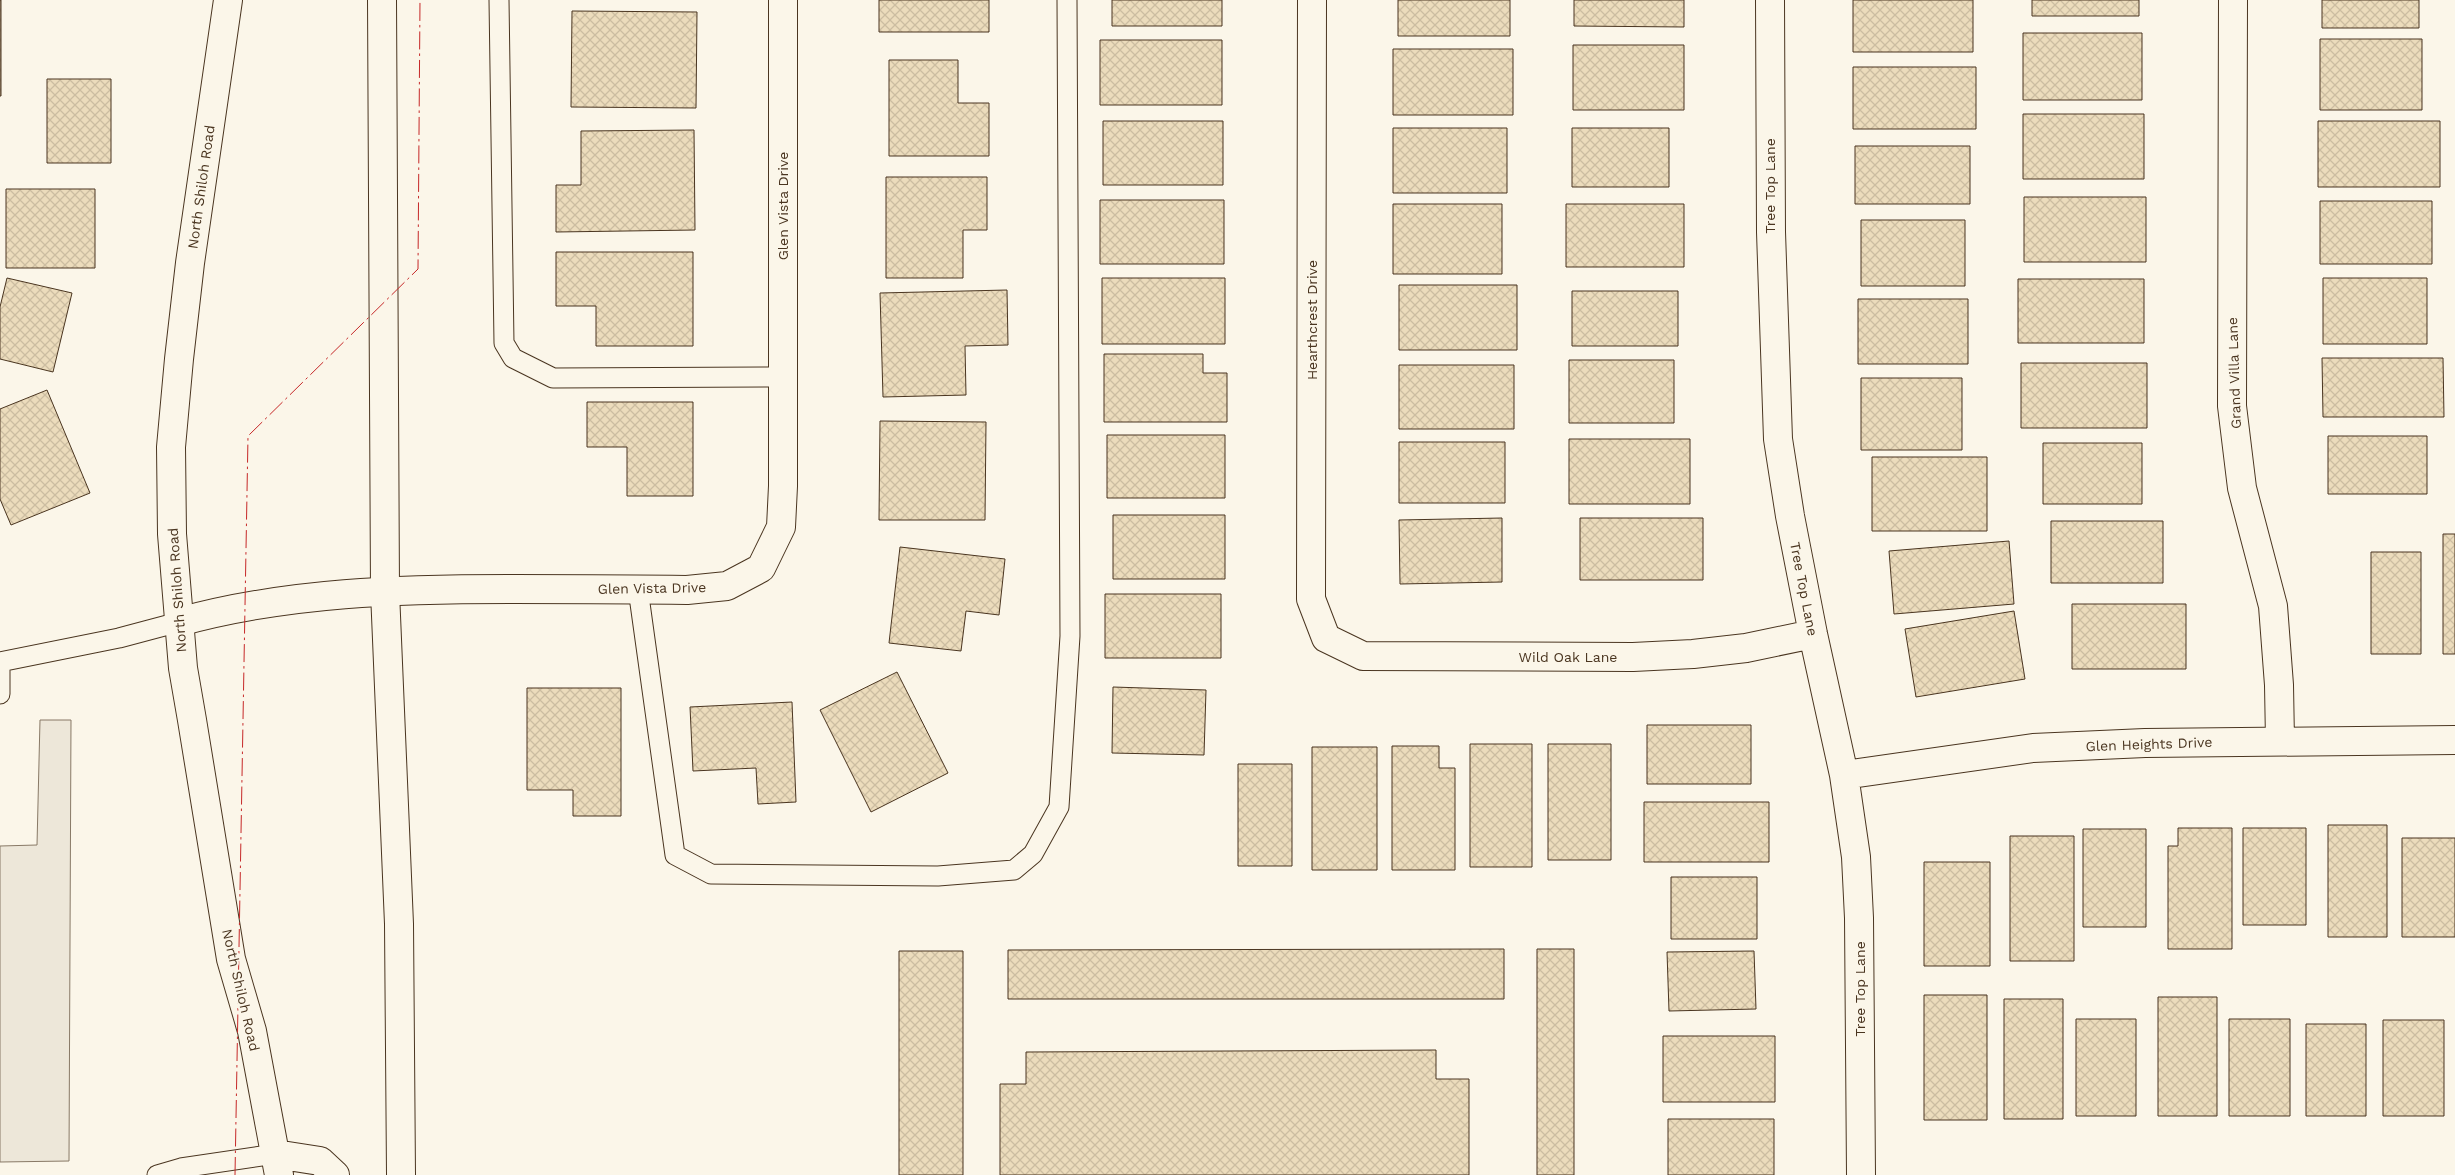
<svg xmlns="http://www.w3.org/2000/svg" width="2455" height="1175" viewBox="0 0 2455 1175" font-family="'Work Sans',sans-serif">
	<defs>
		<pattern id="building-cross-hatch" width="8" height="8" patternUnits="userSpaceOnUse" patternTransform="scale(1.25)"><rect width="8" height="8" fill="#ecdcbc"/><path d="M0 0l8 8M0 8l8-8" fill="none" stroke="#ccbda1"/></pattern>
	</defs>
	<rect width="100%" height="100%" fill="#fbf6e9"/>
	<path fill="#ede7d9" stroke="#887966" d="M40,720H71L69,1161L0,1162V846L37,845Z"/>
	<path fill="url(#building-cross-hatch)" stroke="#4a3520" d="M0,0H1V96H0Z
		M879,0H989V32H879Z
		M1112,0H1222V26H1112Z
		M1398,0H1510V36H1398Z
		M1574,0H1684V27L1574,26Z
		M1853,0H1973V52H1853Z
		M2032,0H2139V16H2032Z
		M2322,0H2419V28H2322Z
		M572,11L697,12L696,108L571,107Z
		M2023,33H2142V100H2023Z
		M2320,39H2422V110H2320Z
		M1100,40H1222V105H1100Z
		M1573,45H1684V110H1573Z
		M1393,49H1513V115H1393Z
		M889,60H958V103H989V156H889Z
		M1853,67H1976V129H1853Z
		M47,79H111V163H47Z
		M2023,114H2144V179H2023Z
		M1103,121H1223V185H1103Z
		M2318,121H2440V187H2318Z
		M1393,128H1507V193H1393Z
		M1572,128H1669V187H1572Z
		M694,130L695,230L556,232V185H581V131Z
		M1855,146H1970V204H1855Z
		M886,177H987V230H963V278H886Z
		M6,189H95V268H6Z
		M2024,197H2146V262H2024Z
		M1100,200H1224V264H1100Z
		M2320,201H2432V264H2320Z
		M1393,204H1502V274H1393Z
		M1566,204H1684V267H1566Z
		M1861,220H1965V286H1861Z
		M556,252H693V346H596V306H556Z
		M7,278L72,293L53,372L0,359V307Z
		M1102,278H1225V344H1102Z
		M2323,278H2427V344H2323Z
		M2018,279H2144V343H2018Z
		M1399,285H1517V350H1399Z
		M1007,290L1008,345L965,346L966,395L883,397L880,293Z
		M1572,291H1678V346H1572Z
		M1858,299H1968V364H1858Z
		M1104,354H1203V373H1227V422H1104Z
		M2322,358H2443L2444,417H2323Z
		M1569,360H1674V423H1569Z
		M2021,363H2147V428H2021Z
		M1399,365H1514V429H1399Z
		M1861,378H1962V450H1861Z
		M47,390L90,493L11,525L0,499V409Z
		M587,402H693V496H627V447H587Z
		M880,421L986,422L985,520H879Z
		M1107,435H1225V498H1107Z
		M2328,436H2427V494H2328Z
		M1569,439H1690V504H1569Z
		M1399,442H1505V503H1399Z
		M2043,443H2142V504H2043Z
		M1872,457H1987V531H1872Z
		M1113,515H1225V579H1113Z
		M1502,518V582L1400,584L1399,520Z
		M1580,518H1703V580H1580Z
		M2051,521H2163V583H2051Z
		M2443,534H2455V654H2443Z
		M2009,541L2014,604L1894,614L1889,551Z
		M900,547L1005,559L999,615L966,611L961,651L889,643Z
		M2371,552H2421V654H2371Z
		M1105,594H1221V658H1105Z
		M2072,604H2186V669H2072Z
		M2014,611L2025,679L1916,697L1905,629Z
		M897,672L948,773L871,812L820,710Z
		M1113,687L1206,690L1204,755L1112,753Z
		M527,688H621V816H573V790H527Z
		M792,702L796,802L758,804L756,768L693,771L690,707Z
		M1647,725H1751V784H1647Z
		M1470,744H1532V867H1470Z
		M1548,744H1611V860H1548Z
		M1392,746H1439V768H1455V870H1392Z
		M1312,747H1377V870H1312Z
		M1238,764H1292V866H1238Z
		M1644,802H1769V862H1644Z
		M2328,825H2387V937H2328Z
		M2178,828H2232V949H2168V846H2178Z
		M2243,828H2306V925H2243Z
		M2083,829H2146V927H2083Z
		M2010,836H2074V961H2010Z
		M2402,838H2455V937H2402Z
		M1924,862H1990V966H1924Z
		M1671,877H1757V939H1671Z
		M1504,949V999H1008V950Z
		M1537,949H1574V1175H1537Z
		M899,951H963V1175H899Z
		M1754,951L1756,1009L1669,1011L1667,952Z
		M1924,995H1987V1120H1924Z
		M2158,997H2217V1116H2158Z
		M2004,999H2063V1119H2004Z
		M2076,1019H2136V1116H2076Z
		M2229,1019H2290V1116H2229Z
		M2383,1020H2444V1116H2383Z
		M2306,1024H2366V1116H2306Z
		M1663,1036H1775V1102H1663Z
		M1436,1050V1079H1469V1175H1000V1084H1026V1052Z
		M1668,1119H1774V1175H1668Z"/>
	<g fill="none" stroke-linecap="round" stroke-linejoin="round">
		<defs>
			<path id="lane" d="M499,0L504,343L513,358L553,378L783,377
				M638,589L675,855L711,874L938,876L1014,870L1033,854L1059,807L1070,636L1067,0
				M0,662L119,638L179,622
				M0,694V662
				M157,1175L181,1168L275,1154"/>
			<path id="street" d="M1312,0L1311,599L1326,638L1363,656L1633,657L1693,654L1746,648L1813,634
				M1770,0L1771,232L1778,439L1790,516L1813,634L1844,775L1856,857L1859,918L1861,1175
				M2233,0L2232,406L2242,488L2273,606L2279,685L2280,741
				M179,622C287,592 401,589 513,589C571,589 629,589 687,590L727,586L761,568L781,527L783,486V0
				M1844,775L2033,748L2145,743L2455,740"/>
			<path id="secondary" d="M228,0L190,263L179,359L171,447L172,534L183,668L192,720L231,959L252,1031L279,1175
				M382,0L385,592L399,924L401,1175
				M275,1154L320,1161L335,1175"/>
		</defs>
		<use href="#lane" stroke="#4a3520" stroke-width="21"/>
		<use href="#street" stroke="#4a3520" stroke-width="30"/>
		<use href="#secondary" stroke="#4a3520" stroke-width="30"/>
		<use href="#lane" stroke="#fbf6e9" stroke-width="19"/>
		<use href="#street" stroke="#fbf6e9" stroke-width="28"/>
		<use href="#secondary" stroke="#fbf6e9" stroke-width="28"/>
		<path stroke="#c62828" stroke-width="1" stroke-dasharray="18 4 2.5 4" stroke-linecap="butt" d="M235,1175L248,436L418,269L420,0"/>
	</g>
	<g text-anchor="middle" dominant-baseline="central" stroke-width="4" stroke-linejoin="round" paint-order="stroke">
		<g font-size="14" fill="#4a3520" stroke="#fbf6e9">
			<text transform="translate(1770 186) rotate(-90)">Tree Top Lane</text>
			<text transform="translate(201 187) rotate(-82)">North Shiloh Road</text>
			<text transform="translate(783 206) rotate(-90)">Glen Vista Drive</text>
			<text transform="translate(1312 320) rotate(-90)">Hearthcrest Drive</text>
			<text transform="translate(2234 373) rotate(-92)">Grand Villa Lane</text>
			<text transform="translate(652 588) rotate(-1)">Glen Vista Drive</text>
			<text transform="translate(1804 589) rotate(79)">Tree Top Lane</text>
			<text transform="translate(177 590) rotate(-94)">North Shiloh Road</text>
			<text x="1568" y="657">Wild Oak Lane</text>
			<text transform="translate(2149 744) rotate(-2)">Glen Heights Drive</text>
			<text transform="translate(1860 989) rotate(-90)">Tree Top Lane</text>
			<text transform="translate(241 990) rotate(77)">North Shiloh Road</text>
		</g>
	</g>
</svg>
